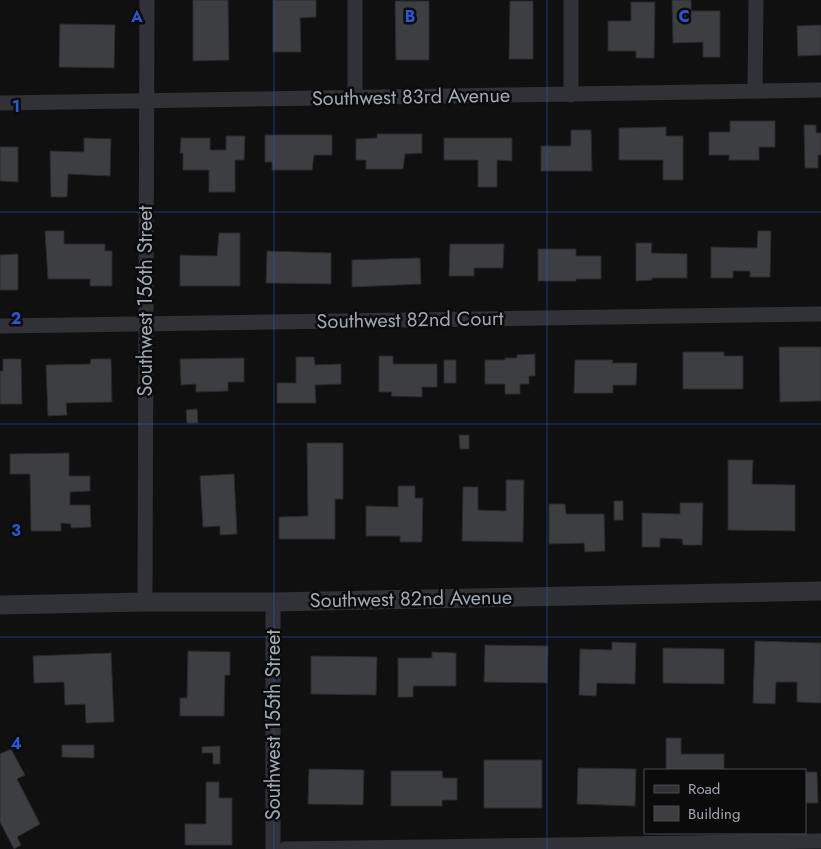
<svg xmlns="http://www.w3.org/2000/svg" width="821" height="849" viewBox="0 0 821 849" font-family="Jost,sans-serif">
	<rect width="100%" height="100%" fill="#101011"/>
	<path fill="#3c3e42" stroke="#2a2a2e" d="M193,0H228L229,60L193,61Z
		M273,0H316V17L300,18L301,52H273Z
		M672,0H691V11H720V57H703V42L673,43Z
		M395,1H429V60H396Z
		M510,1H533V59H509Z
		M631,2H655L654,58H636V51H608V21H631Z
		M60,24L115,25L114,68L59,67Z
		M821,25V55L798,56L797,26Z
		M730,121H775V147H759V160H729V155H709V132H730Z
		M804,125H816V133H821V155H818V168H805Z
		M666,127V136H683V180H663V160H619V128Z
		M571,130H591L592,171H541V146H571Z
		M377,134H422V153L405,154L403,169H366V160H356V139L377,138Z
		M265,135H332V155H314L312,170H272V162H265Z
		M226,136H245L244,160H235V192H209V170H183V153H180L181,138H210V150H226Z
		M84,138L111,139L110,176L68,174L67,197H51L50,151L84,152Z
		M444,138H512V161L497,160V187H478V160H444Z
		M0,147H18V182L0,181Z
		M45,231H64V244H105V251H112V286H90V279H48Z
		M758,231H771L770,277H750V271H733V278H711V247L757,248Z
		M219,233H240V286H180V255L217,256Z
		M636,243H652L651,253L687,254V278H652V280L636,281Z
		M450,244H504L503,268H474V276H449Z
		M538,249H576V256H601V279H576V281H538Z
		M267,251L331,253V284L266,283Z
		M18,254V290H0V255Z
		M420,258L421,284L352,287V260Z
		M779,347H821V401L780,402Z
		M683,352H724V356H743V389H683Z
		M535,354V376H529V384H520V394H505V384H485V360H505V358H517V355Z
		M379,356H393V364H437V387H422V397L391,396L392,392H379Z
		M296,357H314L315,365L341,364V384L315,385L316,403H277V383H296Z
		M244,358V382H228V391L196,392V384L181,385L180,359Z
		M3,359H21L22,404H0V371H3Z
		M91,359H111L112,402L66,403L67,415L48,416L46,365L90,364Z
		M444,360H456V383H444Z
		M575,360H613L612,363H637L636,385H613V393H574Z
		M197,409L198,423H187L186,410Z
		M459,435H469V449H460Z
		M307,443H343V499H335V539H279V517L308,516Z
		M69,453V476H90V491L70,492V505H90L91,527L71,528V524L61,523V531H31L30,474H10V454Z
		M728,460H753L752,484L795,485V531L728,530Z
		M234,474L237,534L220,535V526L203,527L200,476Z
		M506,480H524L523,542L462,541L463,487H478V510L506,511Z
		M398,486H415V498H423L422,542H400V536H366V506L398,507Z
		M614,501H623V520H614Z
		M680,503H703L702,545H683L682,539L660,538V547H642V513L680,514Z
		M549,504H565L566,514H604L605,551L585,552L584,543L549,544Z
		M755,641L821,643V703L797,702V682H776L775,704L753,703Z
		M612,642L636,643L635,684L597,683L596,696L579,695L580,649L612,650Z
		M485,645L548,646L547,683L484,682Z
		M663,648L724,649V684L663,683Z
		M188,651L230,652V675H225L224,716H180V698H187Z
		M432,652L456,653V686H413V697H398V658H432Z
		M111,653L114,722L86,723L85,704L65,705L64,682L34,683L33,656Z
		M311,656L377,657L376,695L311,694Z
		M666,738H681V754H724V770H666Z
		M62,745H94V758L62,757Z
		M220,746V764H213V753H202V747Z
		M11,749L25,775L17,779L40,824L17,837L21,845L14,849L0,822V754Z
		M484,760H542V808H484Z
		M578,768L636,769L635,806L577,804Z
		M309,769L364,770L363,805L308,804Z
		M391,771H442L443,778H457V800H442V806H391Z
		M805,772H817L818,803H805Z
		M206,782H219V798H232V845H185V824H206Z"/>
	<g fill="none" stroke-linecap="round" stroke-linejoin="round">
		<path stroke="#313237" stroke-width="15" d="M755,91L756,0
			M571,95V0
			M355,98V0
			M0,103L821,90
			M0,326L821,314
			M145,602L147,0
			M273,849V602
			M285,849L821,841"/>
		<path stroke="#313237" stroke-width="19" d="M0,605L145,602H273L821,591"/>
	</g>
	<path fill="none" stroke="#2a57d4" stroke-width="1" stroke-opacity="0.55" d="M274,0V849M547,0V849M0,212H821M0,424H821M0,637H821"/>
	<g text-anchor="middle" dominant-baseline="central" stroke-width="5" stroke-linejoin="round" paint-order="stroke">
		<g font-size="20" fill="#a0a8b4" stroke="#0b0b0c">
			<text transform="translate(411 97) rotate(-1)">Southwest 83rd Avenue</text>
			<text transform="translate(145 301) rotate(-90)">Southwest 156th Street</text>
			<text transform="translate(410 320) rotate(-1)">Southwest 82nd Court</text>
			<text transform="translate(411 599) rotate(-1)">Southwest 82nd Avenue</text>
			<text transform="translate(273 725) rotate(-90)">Southwest 155th Street</text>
		</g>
	</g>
	<g font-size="16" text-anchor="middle" font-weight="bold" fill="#2a57d4" stroke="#0b0b0c" stroke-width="5" stroke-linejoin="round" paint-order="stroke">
		<text x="137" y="22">A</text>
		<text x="410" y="22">B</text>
		<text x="684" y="22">C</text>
		<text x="16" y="112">1</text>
		<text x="16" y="324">2</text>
		<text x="16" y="536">3</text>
		<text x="16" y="749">4</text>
	</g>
	<rect x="644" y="769" width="162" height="65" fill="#0b0b0c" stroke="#474a4f"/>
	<rect x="654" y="785" width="25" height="8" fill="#313237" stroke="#474a4f"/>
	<text x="688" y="794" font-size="15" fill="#a0a8b4">Road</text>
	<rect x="654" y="806" width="25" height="15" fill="#3c3e42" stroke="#474a4f"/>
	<text x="688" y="819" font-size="15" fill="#a0a8b4">Building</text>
</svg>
